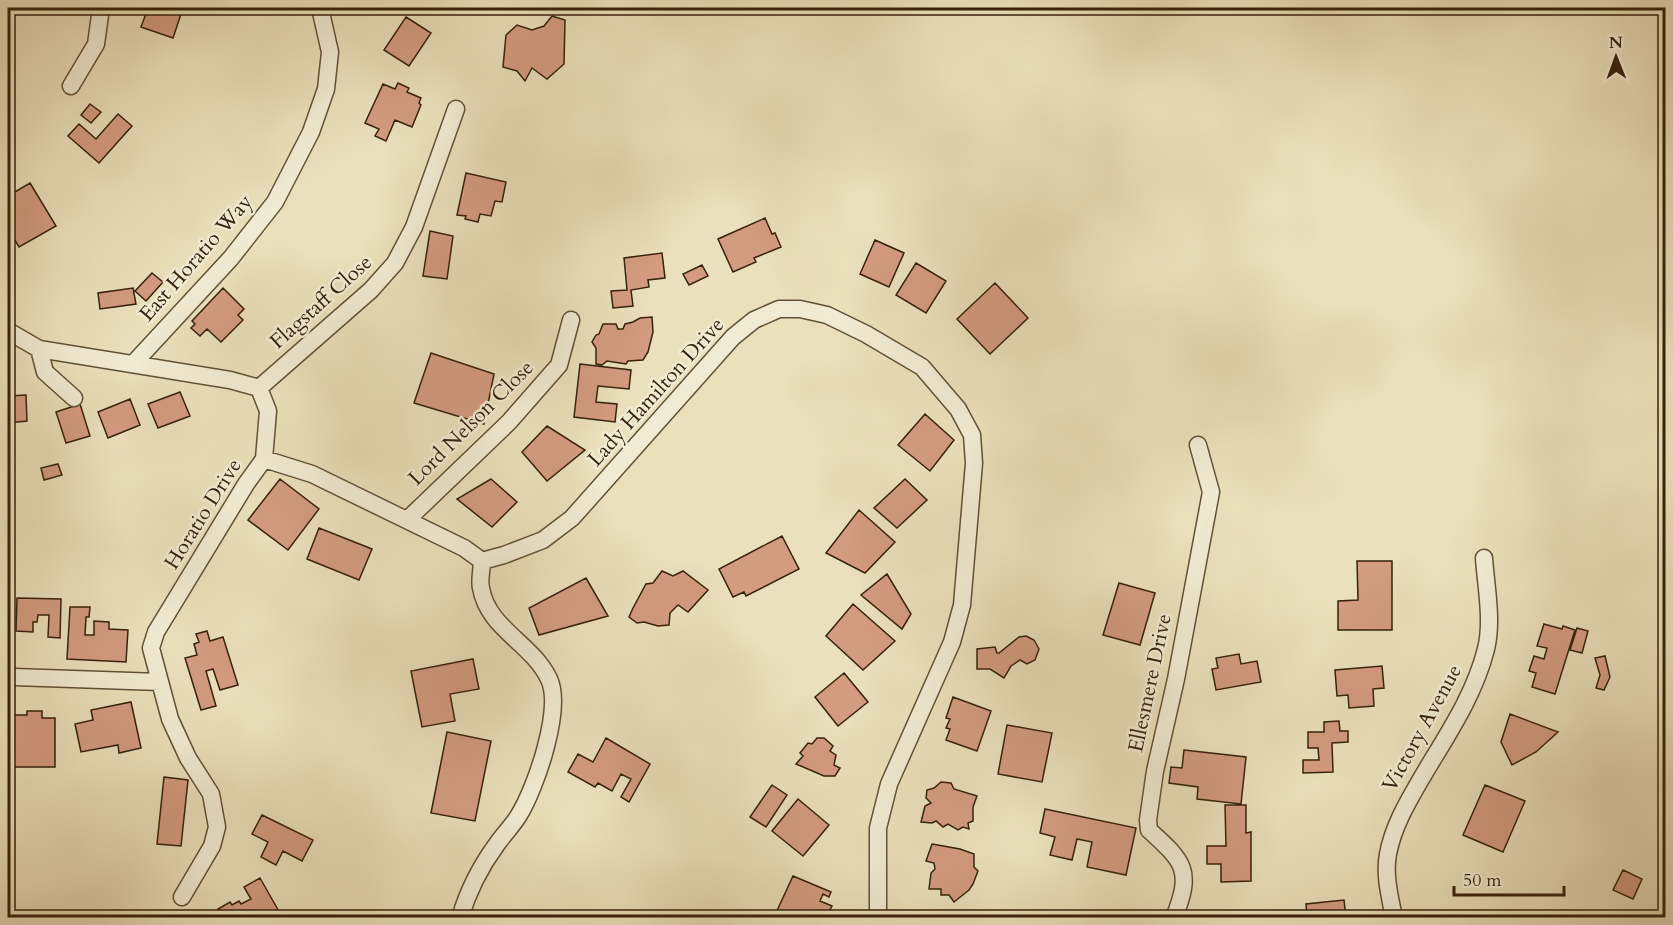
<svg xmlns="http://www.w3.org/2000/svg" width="1673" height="925" viewBox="0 0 1673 925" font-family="Cardo,serif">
	<rect width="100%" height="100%" fill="#eae0bb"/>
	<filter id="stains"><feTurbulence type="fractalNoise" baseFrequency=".00333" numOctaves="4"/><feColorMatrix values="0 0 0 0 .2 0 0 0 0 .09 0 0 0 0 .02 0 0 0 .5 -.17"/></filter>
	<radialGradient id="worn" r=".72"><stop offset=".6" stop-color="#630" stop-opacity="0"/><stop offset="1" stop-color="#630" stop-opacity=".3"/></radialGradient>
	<path fill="#d39b7f" stroke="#36210a" stroke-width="1.5" d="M148,8H183L173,38L141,27Z
		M552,16L565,20L564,64L547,79L532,68L525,81L517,71L503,67L506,35L517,25L532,30L544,26Z
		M406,17L431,33L409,66L384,50Z
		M398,83L409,88L407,92L421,98L419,103L421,105L412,127L395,120L386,141L375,136L379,129L365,123L383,84L395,89Z
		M90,104L101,112L91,123L81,115Z
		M118,114L132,126L99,163L68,136L79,124L96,139Z
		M466,173L506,182L502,202L495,201L491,216L480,214L478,222L465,219L466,216L457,215Z
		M30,183L56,226L19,247L8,229V196Z
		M765,218L772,234L775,233L781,247L754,258L756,262L733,272L718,239Z
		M430,231L453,236L447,279L423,276Z
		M875,240L904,253L889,287L860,274Z
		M662,253L665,278L648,280L649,287L631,290L633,306L613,308L611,291L627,290L624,258Z
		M916,263L946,281L926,313L896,295Z
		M702,265L708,276L689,285L683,274Z
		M152,273L163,282L146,301L135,291Z
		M995,283L1028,318L990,354L957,319Z
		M133,288L136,304L100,309L98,293Z
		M223,288L244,309L238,315L243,320L221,342L207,329L200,336L191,328L195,324L192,321Z
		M652,317L653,332L648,352L643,360L628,361L626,364L607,361L602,365L596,364V348L592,342L596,335L599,334L603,324H616L618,329H623L625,324L633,322L640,318Z
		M431,353L494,374L484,424L414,403Z
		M580,364L631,370L629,389L598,386L596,402L617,404L615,422L574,417Z
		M180,392L190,416L158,428L148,404Z
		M26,395L27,421L8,423V396Z
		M130,399L140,425L108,438L98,412Z
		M80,404L90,436L66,443L56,412Z
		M925,414L954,440L930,471L898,445Z
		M547,426L585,450L547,481L522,452Z
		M58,464L62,475L44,480L41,468Z
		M280,479L319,509L288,550L248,520Z
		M491,479L517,502L492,527L457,499Z
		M905,479L927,500L897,528L874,508Z
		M859,510L895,542L865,573L826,553Z
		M319,528L372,549L359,580L307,559Z
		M782,536L799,569L746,596L744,592L733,597L719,569Z
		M1357,561H1392V630H1338V601L1358,600Z
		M662,571L673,576L683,571L708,590L688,612L678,605L670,613L669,625L658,626L644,622L637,623L629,617L633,608L646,584L653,583Z
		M887,574L911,614L902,629L861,595Z
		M586,578L608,616L539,635L529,608Z
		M1119,583L1155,593L1140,645L1103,635Z
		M17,598L61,599L60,638L48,637L49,615H38L37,622H33V632L16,631Z
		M853,604L895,641L863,670L826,636Z
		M70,607H90L89,617H86L85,635H94V621L109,622V629L128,630L126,662L67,659Z
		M1544,624L1562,629L1563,626L1575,630L1555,694L1532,687L1536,673L1529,671L1534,656L1544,659L1547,648L1537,646Z
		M1577,628L1588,631L1582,653L1570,650Z
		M207,631L210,641L223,637L238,685L220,690L213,669L206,671L216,706L201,710L185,658L197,655L194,644L199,642L196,634Z
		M1026,636L1034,640L1039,649L1035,660L1027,664L1020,660L1011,666L1004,678L990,669H977V649L995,647L997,653H999L1019,637Z
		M1239,654L1241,664L1257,661L1261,682L1216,690L1212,669L1218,668L1216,658Z
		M1605,656L1610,677L1604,690L1596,688L1600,675L1595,658Z
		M473,659L479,689L450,694L455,721L422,727L411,671Z
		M1382,666L1384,688L1373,689L1374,706L1349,708L1348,695L1337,696L1335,670Z
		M844,673L868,702L838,726L815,697Z
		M953,697L991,711L977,751L946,740L950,729L946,728L950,719L946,718Z
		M131,702L141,748L119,753L118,745L81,752L75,724L93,720L91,710Z
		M27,711H42V718H55V767H11V715H27Z
		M1510,714L1558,732L1536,752L1512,765L1501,742Z
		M1339,721L1340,731H1348V742L1332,743L1333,772L1303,773V760H1319L1318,748H1308V732H1324V722Z
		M1007,725L1052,733L1042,782L998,774Z
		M447,732L491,741L475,821L431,813Z
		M606,738L650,764L629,802L621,797L631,779L621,774L612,791L598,783L595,787L568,772L578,754L593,762Z
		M817,738H824L833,746L830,751L836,755L834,765L840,768L835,776H824L796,764L803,756L800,753L808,743L812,744Z
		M1184,750L1246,757L1241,804L1197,799L1198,787L1169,783L1171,767L1182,768Z
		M164,777L188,780L181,846L157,844Z
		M941,782L951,783L954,789L977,796L973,807V821L968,823L969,829L963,827L958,830L948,824L943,827L936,821L932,823L921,822L925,806L931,803L926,798L927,790L934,788Z
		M772,785L787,795L766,827L750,817Z
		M1485,785L1525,801L1503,852L1463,835Z
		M798,799L829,825L803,856L772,831Z
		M1225,805H1246V833L1251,832V881L1221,882V864H1207V846H1226Z
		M1045,809L1136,828L1126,875L1087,867L1092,842L1077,839L1072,860L1050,855L1055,837L1040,833Z
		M262,815L313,840L302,861L283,851L276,865L261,857L268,842L252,834Z
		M932,844L960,849L974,854V867L978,871L973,884L969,890L954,902L949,895H941V889H929L931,873L935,869L934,863L926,861Z
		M1623,870L1642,879L1633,899L1613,890Z
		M793,876L831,892L829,897L823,894L820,901L832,906L826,918H781L775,915Z
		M260,878L281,915L277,918H223L218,909L230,902L232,905L239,901L241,904L251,899L244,887Z
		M1344,900L1346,918H1307L1306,904Z
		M379,911L411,918H378Z"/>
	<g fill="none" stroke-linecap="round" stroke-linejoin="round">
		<defs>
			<path id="minor" d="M71,86L96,44L101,8
				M8,331L39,349L230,380L259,388L268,411L264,459L246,484L156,632L151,648L170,719L188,758L211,794L217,827L212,846L182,897
				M39,349L45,372L74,398
				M133,364L231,258L275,202L311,132L326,89L330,52L320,8
				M259,388L371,290L395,263L414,227L456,109
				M264,459L312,474L464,548L482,561L504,555L543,540L572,518L733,337L754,320L779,309H800L827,315L866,334L922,367L958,409L972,435L974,463L962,605L952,642L889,784L878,828V918
				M407,520L509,422L559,365L571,320
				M14,677L160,682
				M460,918C468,891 480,867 497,844C504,834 513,825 519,815C536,787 563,709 549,679C532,643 488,629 481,588C479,580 482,569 482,561
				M1174,918C1193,870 1184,862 1149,830L1148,820L1155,771L1176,679L1211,492L1198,445
				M1394,918C1390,897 1384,875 1388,854C1393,827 1407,803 1421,779C1445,738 1474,697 1486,649C1493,621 1486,587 1484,558"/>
		</defs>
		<use href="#minor" stroke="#635136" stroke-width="19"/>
		<use href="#minor" stroke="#f1ebd3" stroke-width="16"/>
	</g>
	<g text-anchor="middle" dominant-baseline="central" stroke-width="5" stroke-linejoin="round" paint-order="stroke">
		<g font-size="21" fill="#36210a" stroke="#f1ebd3">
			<text transform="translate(196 258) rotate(-49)">East Horatio Way</text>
			<text transform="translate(321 302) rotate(-42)">Flagstaff Close</text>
			<text transform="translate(656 392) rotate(-48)">Lady Hamilton Drive</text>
			<text transform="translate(471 423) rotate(-45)">Lord Nelson Close</text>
			<text transform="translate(203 514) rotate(-58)">Horatio Drive</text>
			<text transform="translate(1150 683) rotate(-78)">Ellesmere Drive</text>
			<text transform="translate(1422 728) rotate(-61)">Victory Avenue</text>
		</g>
	</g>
	<rect width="1673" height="925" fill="none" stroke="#eae0bb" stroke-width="30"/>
	<rect x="9" y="9" width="1655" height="907" fill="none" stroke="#36210a" stroke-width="3"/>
	<rect x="15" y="15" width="1643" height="895" fill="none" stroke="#36210a" stroke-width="1.5"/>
	<g transform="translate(1616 57) rotate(359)" stroke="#f1ebd3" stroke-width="4.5" paint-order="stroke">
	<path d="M0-4.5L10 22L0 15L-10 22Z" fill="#36210a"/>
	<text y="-9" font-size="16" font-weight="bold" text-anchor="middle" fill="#36210a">N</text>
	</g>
	<path d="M1454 886v9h110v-9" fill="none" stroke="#36210a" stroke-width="3"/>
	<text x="1463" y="886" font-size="18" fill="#36210a" stroke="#f1ebd3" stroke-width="4.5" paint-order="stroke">50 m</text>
	<rect width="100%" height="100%" filter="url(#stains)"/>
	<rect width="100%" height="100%" fill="url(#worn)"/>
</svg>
